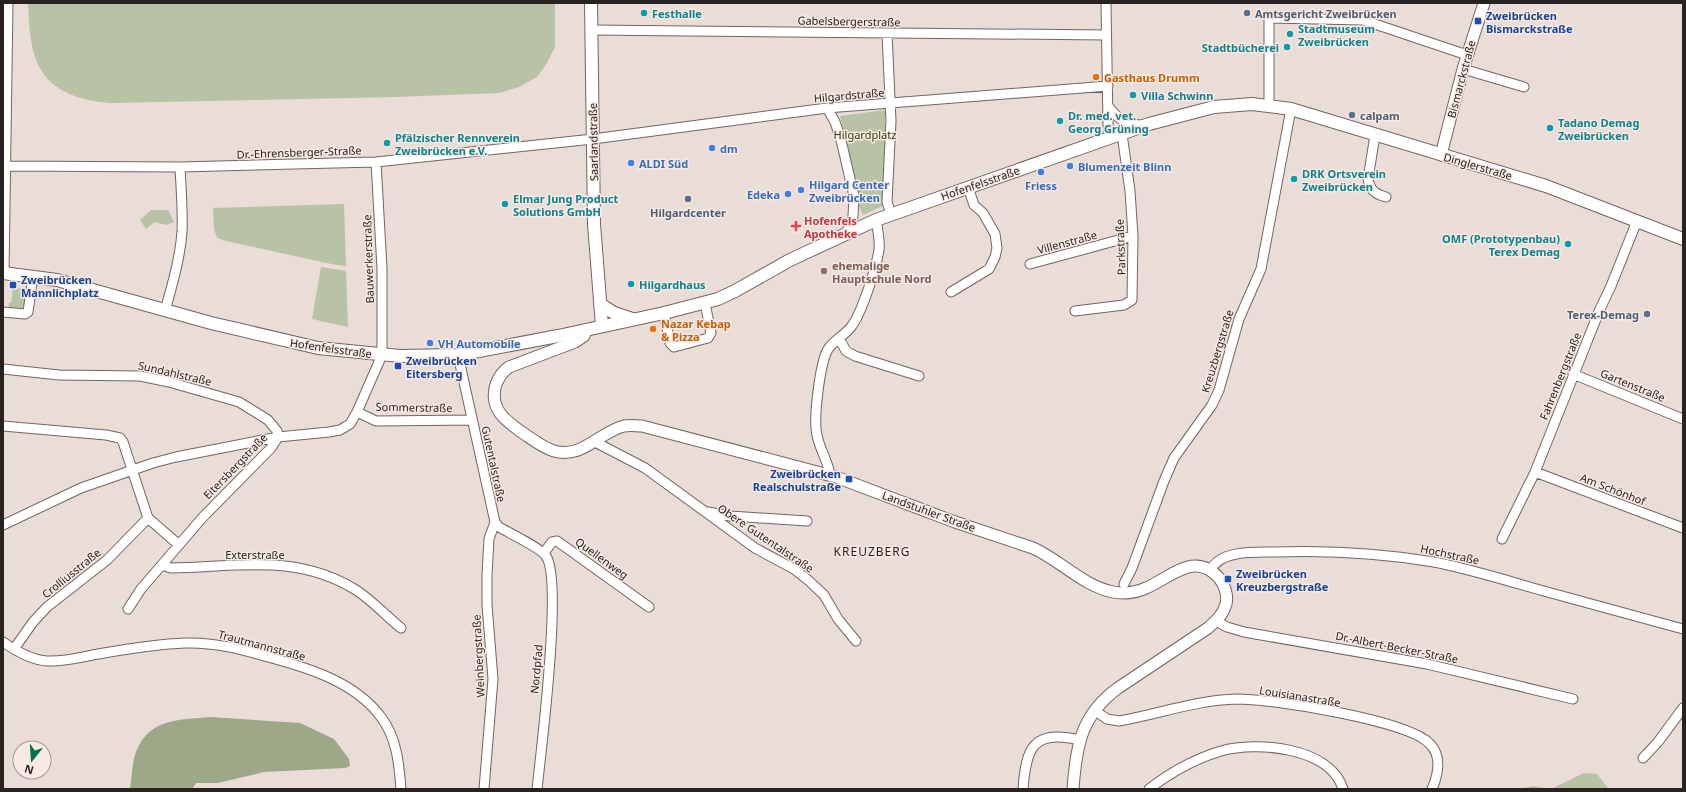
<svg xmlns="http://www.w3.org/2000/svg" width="1686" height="792" viewBox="0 0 1686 792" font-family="'Noto Sans',sans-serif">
	<rect width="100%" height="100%" fill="#eadcd7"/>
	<path fill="#b8c2a4" d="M28,3H555V47L547,63L537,77L519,87L499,93L395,97L112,103C103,102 94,102 85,99C33,86 30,49 28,3Z
		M885,110V205L863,215L859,206V198L840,116Z
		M344,204L346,266L336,265L226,241L217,238L214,229L213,208Z
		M151,210H168L174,222L166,225L155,222L146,229L140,220Z
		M321,267L346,271L348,327L312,319Z
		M13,288L29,289L26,311H8L9,303H11Z
		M1584,773L1597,774L1609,789H1520L1533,786L1551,789Z"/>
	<path fill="#9da888" d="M210,717L300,723L334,739L349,759L350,766L345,768L264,772L218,783H196L192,789H130C132,777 132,763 136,752C149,718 179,720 210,717Z"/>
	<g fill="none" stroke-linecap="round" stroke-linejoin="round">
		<defs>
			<path id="minor" d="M1106,3L1108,125L1110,138
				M592,30L1106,35
				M887,33L891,121L887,202L891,214
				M1463,69L1524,87
				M1269,105V18L1363,20L1467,55
				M1108,106C1118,119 1126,125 1143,125
				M827,108L835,122L841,140L854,196L853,216L851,224L845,234
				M1375,135L1368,179C1370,190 1375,194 1386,197
				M5,166L180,167L376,162L593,139L827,108L1108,86
				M1030,264L1133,236
				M4,273L8,3
				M951,292L989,269L995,257L997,248L995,234L983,213L974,205L968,187
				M165,311C172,285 180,259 182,232C183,211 181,189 180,167
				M1075,311L1124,305L1132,300L1133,236L1130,191L1122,134
				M3,312L25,314L28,312L33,276
				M664,313L670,343L674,347L708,338L711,333L705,303
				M839,338L846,351L855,356L919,376
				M458,355L495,522L499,527C509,533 541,548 546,556C563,580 541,751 537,789
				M3,369L59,375L140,376L169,382L239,402L268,420L277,431L278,437
				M1573,374L1683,419
				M357,412L376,421L472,420
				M3,426L106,435L120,438L123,442L148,518L179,545
				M595,442L645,468L755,548L794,569L808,580L824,595L838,619L856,641
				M1535,472L1683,528
				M829,475V470C826,458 819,447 817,435C813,419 820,365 827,351C832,341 844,336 851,327C862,313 876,268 879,250C880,240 878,230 876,220
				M708,512L730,516L807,521
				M3,525L81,488L153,463L176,457L278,437L329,432L340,430L350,424L357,412L382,355V268L376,162
				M1502,539L1535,472L1600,309L1611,286L1637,221
				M544,553L552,542L557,541L649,607
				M162,565L171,568C237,567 296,553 356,590C373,601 386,616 401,628
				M1211,570C1220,550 1255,552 1274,552C1328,550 1381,553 1434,562C1470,569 1505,580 1540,590C1587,603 1635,616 1683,629
				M1124,584L1132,568L1164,481L1174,458L1212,405L1219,390L1239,319L1261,269L1291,109
				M128,609L141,589L203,517L271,448L278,437
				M1216,621L1227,627L1244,632L1427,664L1573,699
				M3,642C16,651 31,660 47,661C64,662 82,657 98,654C127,649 156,644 185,643C214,642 241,649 268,657C309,668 355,682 381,717C397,738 399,764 401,789
				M14,649L33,622L47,607L107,560L148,518
				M1094,710L1107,719L1119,721C1158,714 1197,700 1237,699C1272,699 1408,720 1430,744C1442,756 1438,775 1432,789
				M1643,758L1658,742L1683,708
				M484,789L493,679L487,605V575L489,539L495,522
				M1023,789C1026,748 1033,729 1079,740
				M1149,789C1171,772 1194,759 1221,751C1257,741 1330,747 1343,789"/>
			<path id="tertiary" d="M1441,155L1463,69L1484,3
				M586,330L584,336L575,342L509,367C498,375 492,388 495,402C498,416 510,423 520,431C531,438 541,447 554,451C583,459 599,432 624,426C630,425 636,426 642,426L836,477L955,522L1033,548C1060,560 1083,586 1113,592C1124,594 1135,593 1146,588C1170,578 1195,550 1219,578C1225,585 1228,596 1226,604C1223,615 1216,621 1208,628L1118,688C1081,715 1076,746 1073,789"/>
			<path id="secondary" d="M591,3L594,224L602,326
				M3,273L57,280L211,323L318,348L400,356L458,355L558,336L664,313L718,299L735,291L790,260L876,220L1149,124L1214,107L1252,104L1291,109L1546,186L1683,239
				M600,304L614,313L632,319"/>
		</defs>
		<use href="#minor" stroke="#726561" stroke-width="11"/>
		<use href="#tertiary" stroke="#726561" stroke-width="13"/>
		<use href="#secondary" stroke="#726561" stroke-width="14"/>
		<use href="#minor" stroke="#fff" stroke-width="9"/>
		<use href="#tertiary" stroke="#fff" stroke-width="11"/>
		<use href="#secondary" stroke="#fff" stroke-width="12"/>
	</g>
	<g fill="#0f9aa8" stroke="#f7e9e4" stroke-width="1.5">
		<circle cx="644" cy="13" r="4"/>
		<circle cx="1290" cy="34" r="4"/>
		<circle cx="1287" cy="47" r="4"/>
		<circle cx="1133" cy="95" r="4"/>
		<circle cx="1060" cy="121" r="4"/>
		<circle cx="1550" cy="128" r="4"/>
		<circle cx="387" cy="143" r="4"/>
		<circle cx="1294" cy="179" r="4"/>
		<circle cx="505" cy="204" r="4"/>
		<circle cx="1568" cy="244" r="4"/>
		<circle cx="631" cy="284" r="4"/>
	</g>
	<g fill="#5c6f8a" stroke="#f7e9e4" stroke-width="1.5">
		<circle cx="1247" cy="13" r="4"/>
		<circle cx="1352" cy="115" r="4"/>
		<circle cx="688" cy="199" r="4"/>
		<circle cx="1647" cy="314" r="4"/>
	</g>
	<g fill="#1a4fb4" stroke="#f7e9e4" stroke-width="1.5">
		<rect x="1474" y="17" width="8" height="8" rx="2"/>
		<rect x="9" y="281" width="8" height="8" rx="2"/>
		<rect x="394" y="362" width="8" height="8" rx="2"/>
		<rect x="845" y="475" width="8" height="8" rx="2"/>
		<rect x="1224" y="575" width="8" height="8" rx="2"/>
	</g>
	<g fill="#e8710a" stroke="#f7e9e4" stroke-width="1.5">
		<circle cx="1096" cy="77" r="4"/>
		<circle cx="653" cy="329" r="4"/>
	</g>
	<g fill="#3f7fe0" stroke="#f7e9e4" stroke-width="1.5">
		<circle cx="712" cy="148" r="4"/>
		<circle cx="631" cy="163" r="4"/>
		<circle cx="1070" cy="166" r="4"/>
		<circle cx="1041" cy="172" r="4"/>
		<circle cx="801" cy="190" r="4"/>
		<circle cx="788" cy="194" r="4"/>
		<circle cx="430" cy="343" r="4"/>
	</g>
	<path fill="#e0444e" stroke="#f7e9e4" stroke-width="1.5" d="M794 220h4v4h4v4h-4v4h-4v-4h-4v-4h4z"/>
	<circle fill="#8d6e63" stroke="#f7e9e4" stroke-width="1.5" cx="824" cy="271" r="4"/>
	<g text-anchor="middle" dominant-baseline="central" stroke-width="3" stroke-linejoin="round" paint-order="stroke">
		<g font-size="11" font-weight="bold" fill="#0d838f" stroke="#f7e9e4" text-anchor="start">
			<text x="652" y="13">Festhalle</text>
			<text x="1298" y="28">Stadtmuseum<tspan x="1298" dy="13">Zweibrücken</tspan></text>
			<text x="1279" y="47" text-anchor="end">Stadtbücherei</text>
			<text x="1141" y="95">Villa Schwinn</text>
			<text x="1068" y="115">Dr. med. vet.<tspan x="1068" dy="13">Georg Grüning</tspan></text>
			<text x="1558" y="122">Tadano Demag<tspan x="1558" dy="13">Zweibrücken</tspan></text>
			<text x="395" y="137">Pfälzischer Rennverein<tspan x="395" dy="13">Zweibrücken e.V.</tspan></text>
			<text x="1302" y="173">DRK Ortsverein<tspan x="1302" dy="13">Zweibrücken</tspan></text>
			<text x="513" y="198">Elmar Jung Product<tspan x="513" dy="13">Solutions GmbH</tspan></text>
			<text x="1560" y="238" text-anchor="end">OMF (Prototypenbau)<tspan x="1560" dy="13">Terex Demag</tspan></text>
			<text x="639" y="284">Hilgardhaus</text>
		</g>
		<g font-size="11" font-weight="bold" fill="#4e5e75" stroke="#f7e9e4" text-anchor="start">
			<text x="1255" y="13">Amtsgericht Zweibrücken</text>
			<text x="1360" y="115">calpam</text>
			<text x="688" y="212" text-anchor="middle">Hilgardcenter</text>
			<text x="1639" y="314" text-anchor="end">Terex-Demag</text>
		</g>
		<g font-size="11" font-weight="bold" fill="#164399" stroke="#f7e9e4" text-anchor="start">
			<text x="1486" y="15">Zweibrücken<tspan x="1486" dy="13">Bismarckstraße</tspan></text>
			<text x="21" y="279">Zweibrücken<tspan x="21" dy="13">Mannlichplatz</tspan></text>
			<text x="406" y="360">Zweibrücken<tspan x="406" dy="13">Eitersberg</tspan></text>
			<text x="841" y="473" text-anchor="end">Zweibrücken<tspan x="841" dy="13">Realschulstraße</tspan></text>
			<text x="1236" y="573">Zweibrücken<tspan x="1236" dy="13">Kreuzbergstraße</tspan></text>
		</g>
		<g font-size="11" fill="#282221" stroke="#f7e9e4">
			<text transform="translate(849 21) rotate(1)">Gabelsbergerstraße</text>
			<text transform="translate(1461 79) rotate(-75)">Bismarckstraße</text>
			<text transform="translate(849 95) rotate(-5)">Hilgardstraße</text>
			<text transform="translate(593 142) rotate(-91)">Saarlandstraße</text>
			<text transform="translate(299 152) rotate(-2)">Dr.-Ehrensberger-Straße</text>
			<text transform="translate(1478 166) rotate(16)">Dinglerstraße</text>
			<text transform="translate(980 183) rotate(-19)">Hofenfelsstraße</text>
			<text transform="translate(1067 242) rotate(-15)">Villenstraße</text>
			<text transform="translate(1120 247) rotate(-92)">Parkstraße</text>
			<text transform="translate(368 259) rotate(-92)">Bauwerkerstraße</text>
			<text transform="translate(331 348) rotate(8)">Hofenfelsstraße</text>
			<text transform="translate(1217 351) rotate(-73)">Kreuzbergstraße</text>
			<text transform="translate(175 373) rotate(13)">Sundahlstraße</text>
			<text transform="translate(1560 376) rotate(-68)">Fahrenbergstraße</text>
			<text transform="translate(1633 385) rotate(22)">Gartenstraße</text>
			<text transform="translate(414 407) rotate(1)">Sommerstraße</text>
			<text transform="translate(494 464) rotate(78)">Gutentalstraße</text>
			<text transform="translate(235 466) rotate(-46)">Eitersbergstraße</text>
			<text transform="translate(1613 489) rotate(21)">Am Schönhof</text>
			<text transform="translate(929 511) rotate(20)">Landstuhler Straße</text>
			<text transform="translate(766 538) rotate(34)">Obere Gutentalstraße</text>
			<text x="255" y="554">Exterstraße</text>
			<text transform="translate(1450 554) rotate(12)">Hochstraße</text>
			<text transform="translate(602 558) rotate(36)">Quellenweg</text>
			<text transform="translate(71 573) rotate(-39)">Crolliusstraße</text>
			<text transform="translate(262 645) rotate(15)">Trautmannstraße</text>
			<text transform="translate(1397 647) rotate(11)">Dr.-Albert-Becker-Straße</text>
			<text transform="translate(478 656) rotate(-93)">Weinbergstraße</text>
			<text transform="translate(536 669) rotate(-85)">Nordpfad</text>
			<text transform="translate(1300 696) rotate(9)">Louisianastraße</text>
		</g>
		<g font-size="11" font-weight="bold" fill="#c56008" stroke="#f7e9e4" text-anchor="start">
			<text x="1104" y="77">Gasthaus Drumm</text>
			<text x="661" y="323">Nazar Kebap<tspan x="661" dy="13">&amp; Pizza</tspan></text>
		</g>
		<g font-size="11" fill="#2f3b05" stroke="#f7e9e4">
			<text x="865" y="134">Hilgardplatz</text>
		</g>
		<g font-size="11" font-weight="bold" fill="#366cbe" stroke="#f7e9e4" text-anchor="start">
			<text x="720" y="148">dm</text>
			<text x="639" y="163">ALDI Süd</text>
			<text x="1078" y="166">Blumenzeit Blinn</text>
			<text x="809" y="184">Hilgard Center<tspan x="809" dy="13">Zweibrücken</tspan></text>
			<text x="1041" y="185" text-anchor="middle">Friess</text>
			<text x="780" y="194" text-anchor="end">Edeka</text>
			<text x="438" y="343">VH Automobile</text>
		</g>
		<g font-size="11" font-weight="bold" fill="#be3a42" stroke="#f7e9e4" text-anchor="start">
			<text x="804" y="220">Hofenfels<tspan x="804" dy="13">Apotheke</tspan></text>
		</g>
		<g font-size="11" font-weight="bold" fill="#785e54" stroke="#f7e9e4" text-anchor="start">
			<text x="832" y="265">ehemalige<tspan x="832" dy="13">Hauptschule Nord</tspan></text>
		</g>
		<g font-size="12" letter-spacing="1" fill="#282221" stroke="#f7e9e4">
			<text x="872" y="551">KREUZBERG</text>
		</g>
	</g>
	<rect width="1686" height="792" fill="none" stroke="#282221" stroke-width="8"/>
	<g transform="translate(32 760) rotate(197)"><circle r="19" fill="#f7e9e4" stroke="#a49996"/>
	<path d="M0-3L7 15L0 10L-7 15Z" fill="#03744e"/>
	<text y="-6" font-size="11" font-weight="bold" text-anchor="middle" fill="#282221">N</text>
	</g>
</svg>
